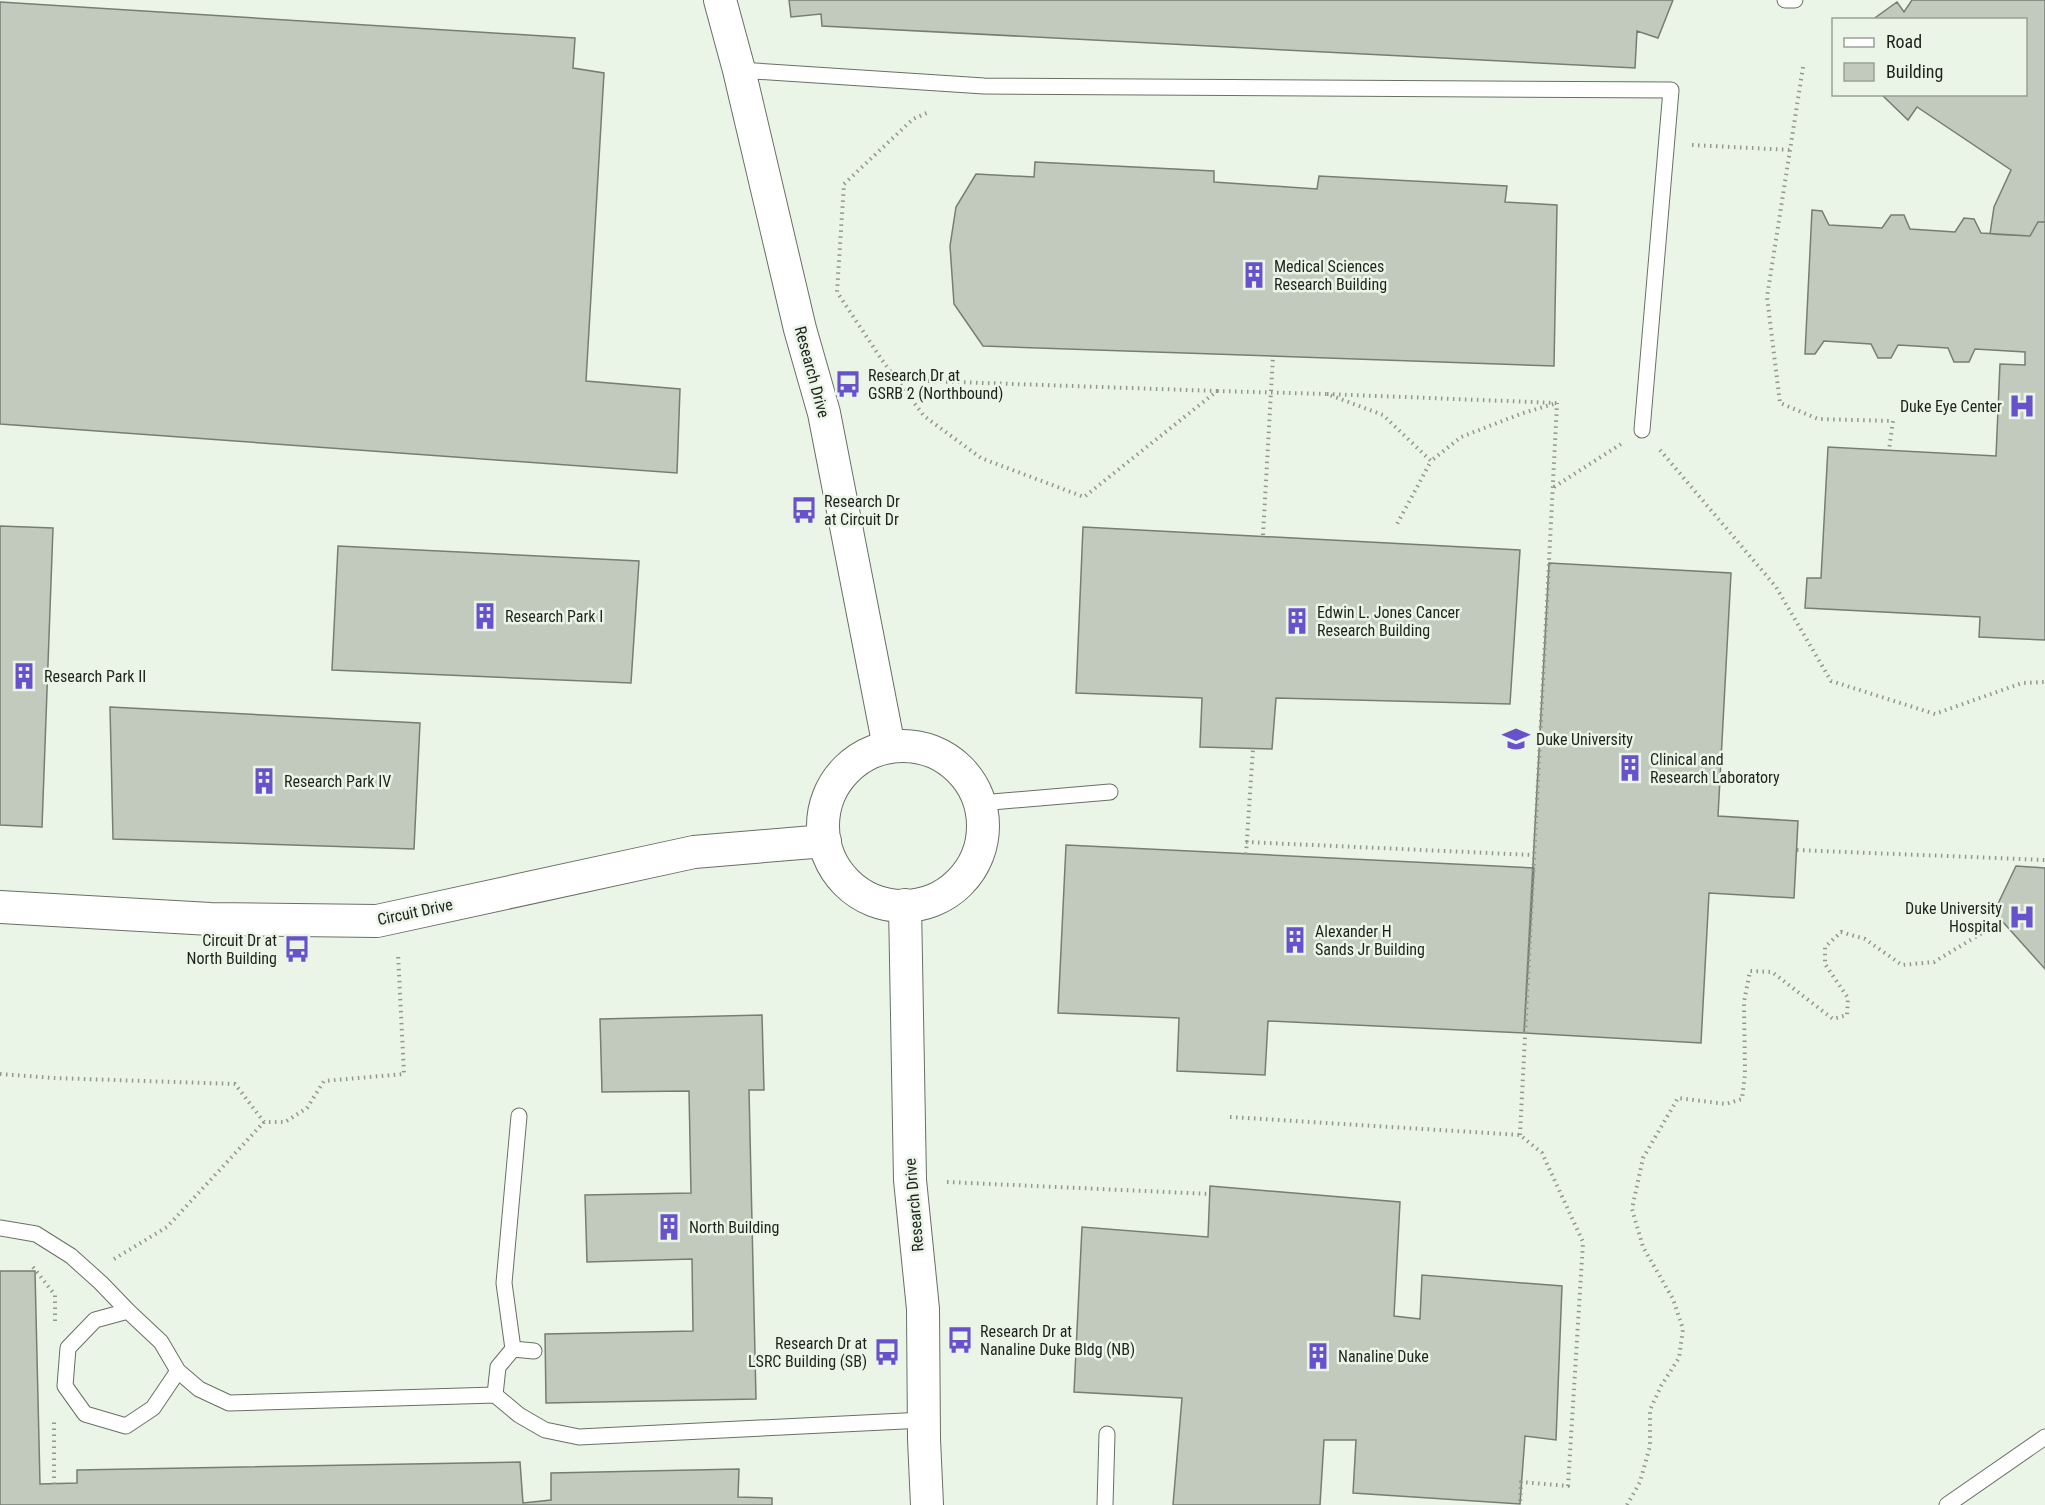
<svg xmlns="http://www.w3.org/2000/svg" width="2045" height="1505" viewBox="0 0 2045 1505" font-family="'Roboto Condensed',sans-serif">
	<rect width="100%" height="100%" fill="#ebf5e7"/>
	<path fill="#c1cabd" stroke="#767e73" stroke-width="1.5" d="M789,0H1673L1658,38L1637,31L1635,68L822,26L821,14L791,17Z
		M1912,0H2045V222H2038L2030,236L1990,234L1994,207L2011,170L1917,107L1908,120L1881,94H2026V20H1872L1897,2L1904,12Z
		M0,2L575,38L573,68L604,73L586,381L680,389L677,473L0,424Z
		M1035,162L1214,171V182L1317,189L1319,176L1507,186L1505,202L1557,205L1554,366L983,346L954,304L950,246L956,207L976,174L1034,177Z
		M1812,210L1822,211L1829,225L1882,228L1891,215H1904L1910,229L1955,232L1964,218L1974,219L1981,233L2030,236L2038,222H2045V640L1979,637L1980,617L1805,608L1807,578H1821L1828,447L1996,456L2000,364L2025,365V352L1975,349L1969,362H1954L1948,348L1898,345L1891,358H1878L1871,344L1824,341L1815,354H1805Z
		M0,526L53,528L42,827L0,825Z
		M1083,527L1520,550L1510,704L1276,698L1272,749L1200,747L1202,698L1076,693Z
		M338,546L639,561L631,683L332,670Z
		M1549,563L1731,573L1718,816L1798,821L1794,898L1709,893L1701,1043L1524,1033Z
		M110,707L420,723L414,849L113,839Z
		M1066,845L1534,868L1524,1033L1268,1021L1265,1075L1177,1071L1179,1018L1058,1013Z
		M2016,866L2045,868V969L1994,912Z
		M762,1015L764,1090H749L756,1399L546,1403L545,1334L693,1331L692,1259L587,1262L585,1195L691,1193L689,1091L602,1092L600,1019Z
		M1210,1186L1400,1202L1394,1316L1420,1319L1422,1275L1562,1286L1556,1440L1525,1436L1520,1504L1353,1493L1356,1440H1324L1320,1505H1173L1182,1398L1074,1392L1082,1227L1208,1237Z
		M0,1271H35L40,1484L77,1483V1470L520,1462L523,1503L551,1500V1473L739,1469L738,1497L772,1498V1505H0Z"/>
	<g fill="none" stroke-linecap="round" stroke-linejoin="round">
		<defs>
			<path id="service" d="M1785,0H1795
				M739,70L984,86L1671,90L1642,430
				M980,803L1110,792
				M0,1228L36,1234L71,1256L101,1283L128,1311L161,1342L178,1371L199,1389L229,1403L495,1395L519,1415L545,1430L579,1437L924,1420
				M128,1311L95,1320L68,1348L65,1386L85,1414L126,1426L153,1408L178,1371
				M513,1349L504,1283L519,1116
				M495,1395L498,1367L513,1349L534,1351
				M1105,1505L1107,1434
				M1947,1505L2045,1437"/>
			<path id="minor" d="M720,0L739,70L800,329L824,413L889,747
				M823 826a80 80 0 1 1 160 0a80 80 0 1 1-160 0Z
				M905,905L910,1180L923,1309L924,1439L927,1505
				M0,907L210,919L377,921L694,852L825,841"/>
		</defs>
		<use href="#service" stroke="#687064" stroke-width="17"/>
		<use href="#minor" stroke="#687064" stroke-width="34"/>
		<path stroke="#91988e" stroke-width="4" stroke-dasharray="1.5 4.5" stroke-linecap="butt" d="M1803,67L1767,297L1780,403L1818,419L1893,421L1889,450
			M1692,145L1791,150
			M898,380L1217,391L1084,497L981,458L924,416L882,360L837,292L844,184L913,119L929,112
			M1217,391L1327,394L1383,415L1431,461L1396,526
			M1327,394L1557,403L1523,413L1461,437L1431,461
			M1660,450L1776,587L1831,681L1935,714L2022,683L2045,682
			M1554,487L1621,444
			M1263,535L1273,356
			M1246,842L1533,855
			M1797,850L2045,860
			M1246,854L1253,749
			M0,1074L54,1078L235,1084L264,1122H285L307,1108L324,1081L404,1074L398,953
			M1230,1117L1520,1135L1542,1153L1583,1242L1568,1486L1521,1482L1520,1505
			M1520,1135L1557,403
			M947,1182L1210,1194
			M114,1259L167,1227L264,1122
			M33,1267L55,1295V1321
			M54,1484V1418
			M1627,1505L1640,1482L1650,1446V1410L1661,1386L1679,1358L1683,1329L1673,1299L1643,1247L1632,1209L1643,1158L1678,1098L1726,1104L1742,1099L1745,1074L1744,1002L1750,971L1772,972L1833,1019L1847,1015L1848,998L1825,964V947L1841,932L1865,939L1902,965L1934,962L2002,921"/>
		<use href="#service" stroke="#fff" stroke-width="15"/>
		<use href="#minor" stroke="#fff" stroke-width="32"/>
	</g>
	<defs>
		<symbol id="building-bare" viewBox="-9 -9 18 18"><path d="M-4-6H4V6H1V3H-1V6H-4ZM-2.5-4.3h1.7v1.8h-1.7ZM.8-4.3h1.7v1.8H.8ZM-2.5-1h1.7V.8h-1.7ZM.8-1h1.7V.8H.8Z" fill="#6752cb" stroke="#ebf5e7" stroke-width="2.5" paint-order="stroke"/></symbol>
		<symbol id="bus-bare" viewBox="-9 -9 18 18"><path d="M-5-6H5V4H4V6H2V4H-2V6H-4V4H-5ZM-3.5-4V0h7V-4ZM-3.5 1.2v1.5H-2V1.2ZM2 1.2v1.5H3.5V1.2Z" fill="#6752cb" stroke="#ebf5e7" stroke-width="2.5" paint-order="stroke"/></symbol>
		<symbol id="hospital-bare" viewBox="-9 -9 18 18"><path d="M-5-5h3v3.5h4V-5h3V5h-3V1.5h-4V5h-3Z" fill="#6752cb" stroke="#ebf5e7" stroke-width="2.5" paint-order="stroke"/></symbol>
		<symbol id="university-bare" viewBox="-9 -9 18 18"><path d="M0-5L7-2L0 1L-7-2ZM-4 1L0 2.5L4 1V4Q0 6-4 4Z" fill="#6752cb" stroke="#ebf5e7" stroke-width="2.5" paint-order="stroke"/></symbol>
	</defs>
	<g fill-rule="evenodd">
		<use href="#building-bare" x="1235" y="256" width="38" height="38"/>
		<use href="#bus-bare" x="829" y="365" width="38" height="38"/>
		<use href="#hospital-bare" x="2003" y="387" width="38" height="38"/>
		<use href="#bus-bare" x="785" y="491" width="38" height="38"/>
		<use href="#building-bare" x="466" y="597" width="38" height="38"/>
		<use href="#building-bare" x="1278" y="602" width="38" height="38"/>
		<use href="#building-bare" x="5" y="657" width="38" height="38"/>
		<use href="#university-bare" x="1497" y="720" width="38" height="38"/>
		<use href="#building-bare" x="1611" y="749" width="38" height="38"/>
		<use href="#building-bare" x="245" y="762" width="38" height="38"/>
		<use href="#hospital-bare" x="2003" y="898" width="38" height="38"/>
		<use href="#building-bare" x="1276" y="921" width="38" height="38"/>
		<use href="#bus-bare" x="278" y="930" width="38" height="38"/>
		<use href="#building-bare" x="650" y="1208" width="38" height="38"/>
		<use href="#bus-bare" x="941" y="1321" width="38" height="38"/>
		<use href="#bus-bare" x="868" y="1333" width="38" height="38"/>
		<use href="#building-bare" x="1299" y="1337" width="38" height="38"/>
	</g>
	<g text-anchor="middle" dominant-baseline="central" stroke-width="5" stroke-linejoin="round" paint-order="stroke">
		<g font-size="16" fill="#1e221d" stroke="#ebf5e7" text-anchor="start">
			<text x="1274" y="266">Medical Sciences<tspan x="1274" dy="18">Research Building</tspan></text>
			<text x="868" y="375">Research Dr at<tspan x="868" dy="18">GSRB 2 (Northbound)</tspan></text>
			<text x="2002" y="406" text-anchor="end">Duke Eye Center</text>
			<text x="824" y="501">Research Dr<tspan x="824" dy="18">at Circuit Dr</tspan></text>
			<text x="1317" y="612">Edwin L. Jones Cancer<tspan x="1317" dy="18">Research Building</tspan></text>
			<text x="505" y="616">Research Park I</text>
			<text x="44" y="676">Research Park II</text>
			<text x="1536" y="739">Duke University</text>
			<text x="1650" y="759">Clinical and<tspan x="1650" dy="18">Research Laboratory</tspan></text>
			<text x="284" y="781">Research Park IV</text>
			<text x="2002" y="908" text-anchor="end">Duke University<tspan x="2002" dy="18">Hospital</tspan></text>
			<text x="1315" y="931">Alexander H<tspan x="1315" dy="18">Sands Jr Building</tspan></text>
			<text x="277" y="940" text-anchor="end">Circuit Dr at<tspan x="277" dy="18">North Building</tspan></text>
			<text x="689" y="1227">North Building</text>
			<text x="980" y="1331">Research Dr at<tspan x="980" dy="18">Nanaline Duke Bldg (NB)</tspan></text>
			<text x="867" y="1343" text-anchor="end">Research Dr at<tspan x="867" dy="18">LSRC Building (SB)</tspan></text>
			<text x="1338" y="1356">Nanaline Duke</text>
		</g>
		<g font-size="16" fill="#1e221d" stroke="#ebf5e7">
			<text transform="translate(812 372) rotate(75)">Research Drive</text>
			<text transform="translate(415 912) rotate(-12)">Circuit Drive</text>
			<text transform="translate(914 1205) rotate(-95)">Research Drive</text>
		</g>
	</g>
	<rect x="1832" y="18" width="195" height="78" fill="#ebf5e7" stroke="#99a196" stroke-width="1.5"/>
	<rect x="1844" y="38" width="30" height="9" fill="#ffffff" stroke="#99a196" stroke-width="1.5"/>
	<text x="1886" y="48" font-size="18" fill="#1e221d">Road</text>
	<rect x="1844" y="63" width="30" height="18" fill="#c1cabd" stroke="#99a196" stroke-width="1.5"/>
	<text x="1886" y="78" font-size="18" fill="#1e221d">Building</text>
</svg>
